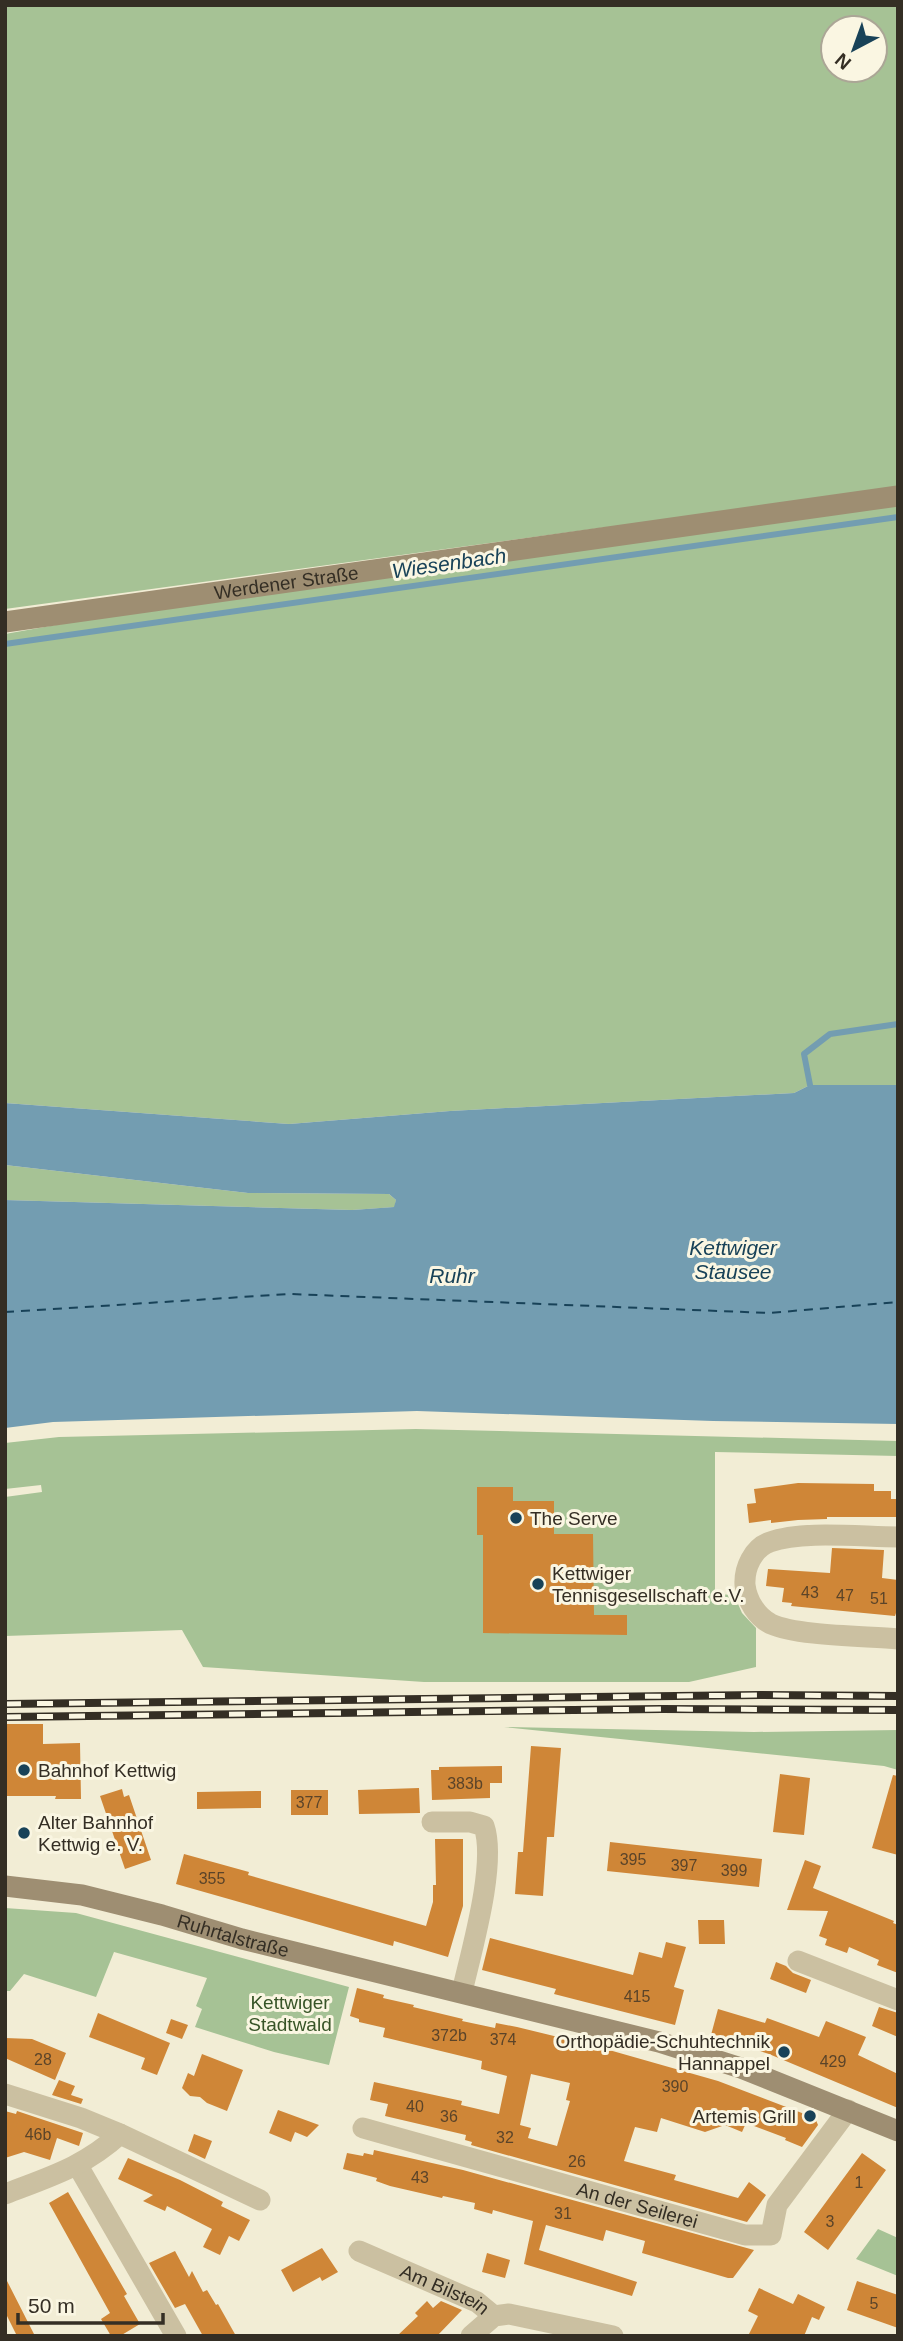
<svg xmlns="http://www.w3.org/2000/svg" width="903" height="2341" viewBox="0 0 903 2341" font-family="Helvetica,sans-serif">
	<rect width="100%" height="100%" fill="#f2edd5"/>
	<path fill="#a6c295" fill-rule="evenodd" d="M5,5H898V1085H810L794,1093L450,1111L289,1124L5,1103V634L607,527L5,609ZM833,28H875V70H833Z
		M5,1165L248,1193L389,1194L396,1200L395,1207L352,1210L5,1200Z
		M416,1429L898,1441V1456L715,1452V1594L734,1595L742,1613L756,1628V1667L689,1682H424L203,1667L182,1630L5,1636V1497L42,1492L41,1485L5,1489V1443L59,1437Z
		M504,1727L754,1732L898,1730V1770L884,1766Z
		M5,1908L76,1913L349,1987L329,2065L274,2052L195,2027L202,2009L196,2006L207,1978L114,1952L96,1997L24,1974L10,1991H5Z
		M878,2229L898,2238V2276L856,2259Z"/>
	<path fill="#739db1" d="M810,1085H898V1424L713,1421L417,1411L53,1422L5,1428V1200L352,1210L394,1207L396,1200L389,1194L248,1193L5,1165V1103L289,1124L450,1111L794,1093Z"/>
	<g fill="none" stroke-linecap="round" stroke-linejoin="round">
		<path stroke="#739db1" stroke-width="6" d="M5,644L898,517
			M810,1085L804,1054L830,1034L898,1024"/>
		<path stroke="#184258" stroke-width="2" stroke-dasharray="9 7" stroke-linecap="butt" d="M5,1312L290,1294L769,1313L898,1302"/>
	</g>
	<path fill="#cf8637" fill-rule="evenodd" d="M798,1483L874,1484V1491H891V1499H898V1517H827V1519L798,1520L771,1523V1520L749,1523L747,1504L756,1503L754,1489Z
		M477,1487H513V1501H554V1534H593L594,1615H627V1635L483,1633V1535H477Z
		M832,1548L884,1550L882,1578L898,1580V1613H896L895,1616L791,1606L792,1603L782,1602L784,1588L766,1586L768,1569L830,1573Z
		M5,1724H43V1744L80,1743L81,1799H55L56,1796H5Z
		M531,1746L561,1748L554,1837H547L543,1896L515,1894L518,1852H523Z
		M502,1766V1783H490V1798L432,1800L431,1770H439V1767Z
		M780,1774L810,1778L804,1835L773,1832Z
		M893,1775L898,1776V1855L872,1848Z
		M419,1788L420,1813L359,1814L358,1790Z
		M122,1789L124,1797L129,1795L151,1860L125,1869L100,1796Z
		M291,1790H328V1815H291Z
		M261,1791V1808L197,1809V1792Z
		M435,1839H463V1906L448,1957L394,1941L393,1946L176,1884L184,1854L249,1872L248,1875L426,1926L433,1902V1885H436Z
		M610,1842L762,1859L759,1887L607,1871Z
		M805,1860L821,1866L813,1888L894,1921L893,1923L898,1925V1973L877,1965L879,1960L849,1947L847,1953L825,1945L827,1939L819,1936L828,1911L787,1910Z
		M698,1920H724L725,1944H699Z
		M490,1938L633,1975L639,1952L662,1958L666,1942L686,1947L674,1987L684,1990L675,2025L554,1994L556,1989L482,1970Z
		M776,1962L786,1966L793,1973L811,1980L806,1993L770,1979Z
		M357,1988L384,1995L383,1998L414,2005L413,2007L463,2019L462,2021L495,2028L496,2023L517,2027L595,2046L718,2081L815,2118L818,2125L802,2147L785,2140L786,2138L746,2123L742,2132L725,2125L705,2132L661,2118L657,2132L635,2127L624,2161L676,2175L674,2180L738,2198L749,2182L766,2195L747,2222L471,2145L472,2142L465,2140L466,2135L385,2116L388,2104L370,2100L374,2082L462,2101L461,2105L499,2114L507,2076L481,2069L482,2061L383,2037L385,2028L359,2022V2019L350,2016ZM531,2074L570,2083L566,2100L570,2101L557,2146L528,2138L531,2128L520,2125Z
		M879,2007L898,2013V2037L872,2026Z
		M718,2009L765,2023L767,2018L819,2037L826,2021L866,2037L858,2055L898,2074V2108L769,2054L711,2035Z
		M98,2013L170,2043L157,2075L141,2069L145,2058L89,2037Z
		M171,2019L188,2025L182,2039L166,2033Z
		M5,2038L32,2039L66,2053L55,2080L5,2058Z
		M202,2054L243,2070L227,2111L207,2103L200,2097L190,2096L182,2088L188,2073L194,2076Z
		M59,2080L75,2086L71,2095L83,2099L81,2104L52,2095Z
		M278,2110L319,2125L307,2137L295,2132L291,2142L269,2133Z
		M5,2111L16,2114L17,2111L83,2133L79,2146L57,2138L50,2160L24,2152L5,2158Z
		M194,2134L212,2141L205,2159L188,2151Z
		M374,2150L463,2170L754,2250L733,2278H728L642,2253L645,2241L606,2230L603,2241L546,2225L539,2250L637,2282L632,2296L524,2264L533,2221L493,2210L492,2214L474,2209L475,2203L443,2196L442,2198L390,2186L376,2181L377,2178L343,2169L347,2153L363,2156L364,2153L373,2155Z
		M862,2153L886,2170L828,2250L804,2232Z
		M128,2158L180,2180L223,2202L221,2206L250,2220L239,2241L229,2236L220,2255L203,2247L212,2229L167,2206L165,2211L143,2201L153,2195L118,2179Z
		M68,2192L127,2294L124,2296L140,2324L120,2336H111L101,2319L110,2313L49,2203Z
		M322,2248L338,2272L322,2281L320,2277L293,2292L281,2270Z
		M175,2251L189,2277L192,2271L203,2292L207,2290L216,2305L218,2304L236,2336H203L185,2304L175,2308L149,2263Z
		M487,2253L510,2260L505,2278L482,2272Z
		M5,2277L35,2336H17L5,2312Z
		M857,2281L898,2295V2328L847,2310Z
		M759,2288L793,2304L798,2294L825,2307L819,2320L812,2317L804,2336H748L758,2316L748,2311Z
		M427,2301L433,2308L441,2301L462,2310L437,2336H397L418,2316L415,2313Z"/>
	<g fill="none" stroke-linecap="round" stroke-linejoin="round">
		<g stroke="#cbc0a1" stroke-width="21">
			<path d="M898,1537C862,1537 802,1530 770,1542C753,1548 744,1568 745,1585C747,1601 757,1617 771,1624C797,1636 866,1636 898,1639"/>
			<path d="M432,1822H470L484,1826C497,1864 471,1952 462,1992"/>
			<path d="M798,1961L898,2000"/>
			<path d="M5,2094L81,2118L120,2134L260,2200"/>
			<path id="s1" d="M363,2128L745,2235H771L777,2205L848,2110"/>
			<path d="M78,2166L176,2336"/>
			<path d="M5,2194C49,2177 84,2167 120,2134"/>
			<path id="s2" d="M359,2251L477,2302L494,2316"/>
			<path d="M471,2336L494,2316L509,2314L613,2336"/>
		</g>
		<g stroke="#9e8e72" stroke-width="21">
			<path id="s3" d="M5,622L898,496"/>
			<path id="s4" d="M5,1886L82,1895L162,1915L242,1939L659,2042L741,2068L898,2131"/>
		</g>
		<defs>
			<path id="rail" d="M5,1704L760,1695L898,1696
				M5,1717L661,1709L898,1710"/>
		</defs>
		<use href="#rail" stroke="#342e24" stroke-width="8"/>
		<use href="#rail" stroke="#faf6e2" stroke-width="5" stroke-dasharray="16" stroke-linecap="butt"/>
	</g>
	<g fill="#184258" stroke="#faf6e2" stroke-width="2.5">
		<circle cx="516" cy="1518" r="7"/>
		<circle cx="538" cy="1584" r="7"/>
		<circle cx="24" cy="1770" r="7"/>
		<circle cx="24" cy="1833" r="7"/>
		<circle cx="784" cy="2052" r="7"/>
		<circle cx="810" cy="2116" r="7"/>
	</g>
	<g text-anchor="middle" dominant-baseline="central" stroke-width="6" stroke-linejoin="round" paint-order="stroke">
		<g font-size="16" fill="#5b4429">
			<text x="810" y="1592">43</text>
			<text x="845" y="1595">47</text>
			<text x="879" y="1598">51</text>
			<text x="465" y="1783">383b</text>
			<text x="309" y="1802">377</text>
			<text x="633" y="1859">395</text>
			<text x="684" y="1865">397</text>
			<text x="734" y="1870">399</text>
			<text x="212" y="1878">355</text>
			<text x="637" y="1996">415</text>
			<text x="449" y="2035">372b</text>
			<text x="503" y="2039">374</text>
			<text x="43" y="2059">28</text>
			<text x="833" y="2061">429</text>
			<text x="675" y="2086">390</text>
			<text x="415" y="2106">40</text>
			<text x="449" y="2116">36</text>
			<text x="38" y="2134">46b</text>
			<text x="505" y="2137">32</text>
			<text x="577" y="2161">26</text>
			<text x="420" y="2177">43</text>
			<text x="859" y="2182">1</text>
			<text x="563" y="2213">31</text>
			<text x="830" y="2221">3</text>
			<text x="874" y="2303">5</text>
		</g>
		<g font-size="19" fill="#342e24" stroke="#faf6e2">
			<text stroke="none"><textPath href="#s3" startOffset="284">Werdener Straße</textPath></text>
			<text stroke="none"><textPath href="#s4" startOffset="234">Ruhrtalstraße</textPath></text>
			<text stroke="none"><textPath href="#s1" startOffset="285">An der Seilerei</textPath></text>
			<text stroke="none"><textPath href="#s2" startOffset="94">Am Bilstein</textPath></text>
		</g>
		<g font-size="19" fill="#342e24" stroke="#faf6e2" text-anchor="start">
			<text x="530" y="1518">The Serve</text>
			<text x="552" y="1573">Kettwiger<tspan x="552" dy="22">Tennisgesellschaft e.V.</tspan></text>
			<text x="38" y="1770">Bahnhof Kettwig</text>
			<text x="38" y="1822">Alter Bahnhof<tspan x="38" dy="22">Kettwig e. V.</tspan></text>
			<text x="770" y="2041" text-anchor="end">Orthopädie-Schuhtechnik<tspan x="770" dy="22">Hannappel</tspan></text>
			<text x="796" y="2116" text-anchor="end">Artemis Grill</text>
		</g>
		<g font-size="19" fill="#375427" stroke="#faf6e2">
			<text x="290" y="2002">Kettwiger<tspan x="290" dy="22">Stadtwald</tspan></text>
		</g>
		<g font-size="21" font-style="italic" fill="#184258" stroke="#faf6e2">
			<text transform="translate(449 563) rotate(-8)">Wiesenbach</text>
			<text x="733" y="1247">Kettwiger<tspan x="733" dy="24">Stausee</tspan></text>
			<text x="452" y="1275">Ruhr</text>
		</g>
	</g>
	<rect width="903" height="2341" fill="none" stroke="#342e24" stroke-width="14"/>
	<g transform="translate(854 49) rotate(221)"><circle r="33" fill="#faf6e2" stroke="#aba696" stroke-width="2"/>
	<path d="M0-5L12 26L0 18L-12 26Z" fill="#184258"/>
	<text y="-10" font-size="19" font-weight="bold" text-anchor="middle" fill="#342e24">N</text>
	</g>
	<path d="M18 2313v10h145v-10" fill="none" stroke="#342e24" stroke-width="3.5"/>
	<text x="28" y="2313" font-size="21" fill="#342e24" stroke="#faf6e2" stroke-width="5" paint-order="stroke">50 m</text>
</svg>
